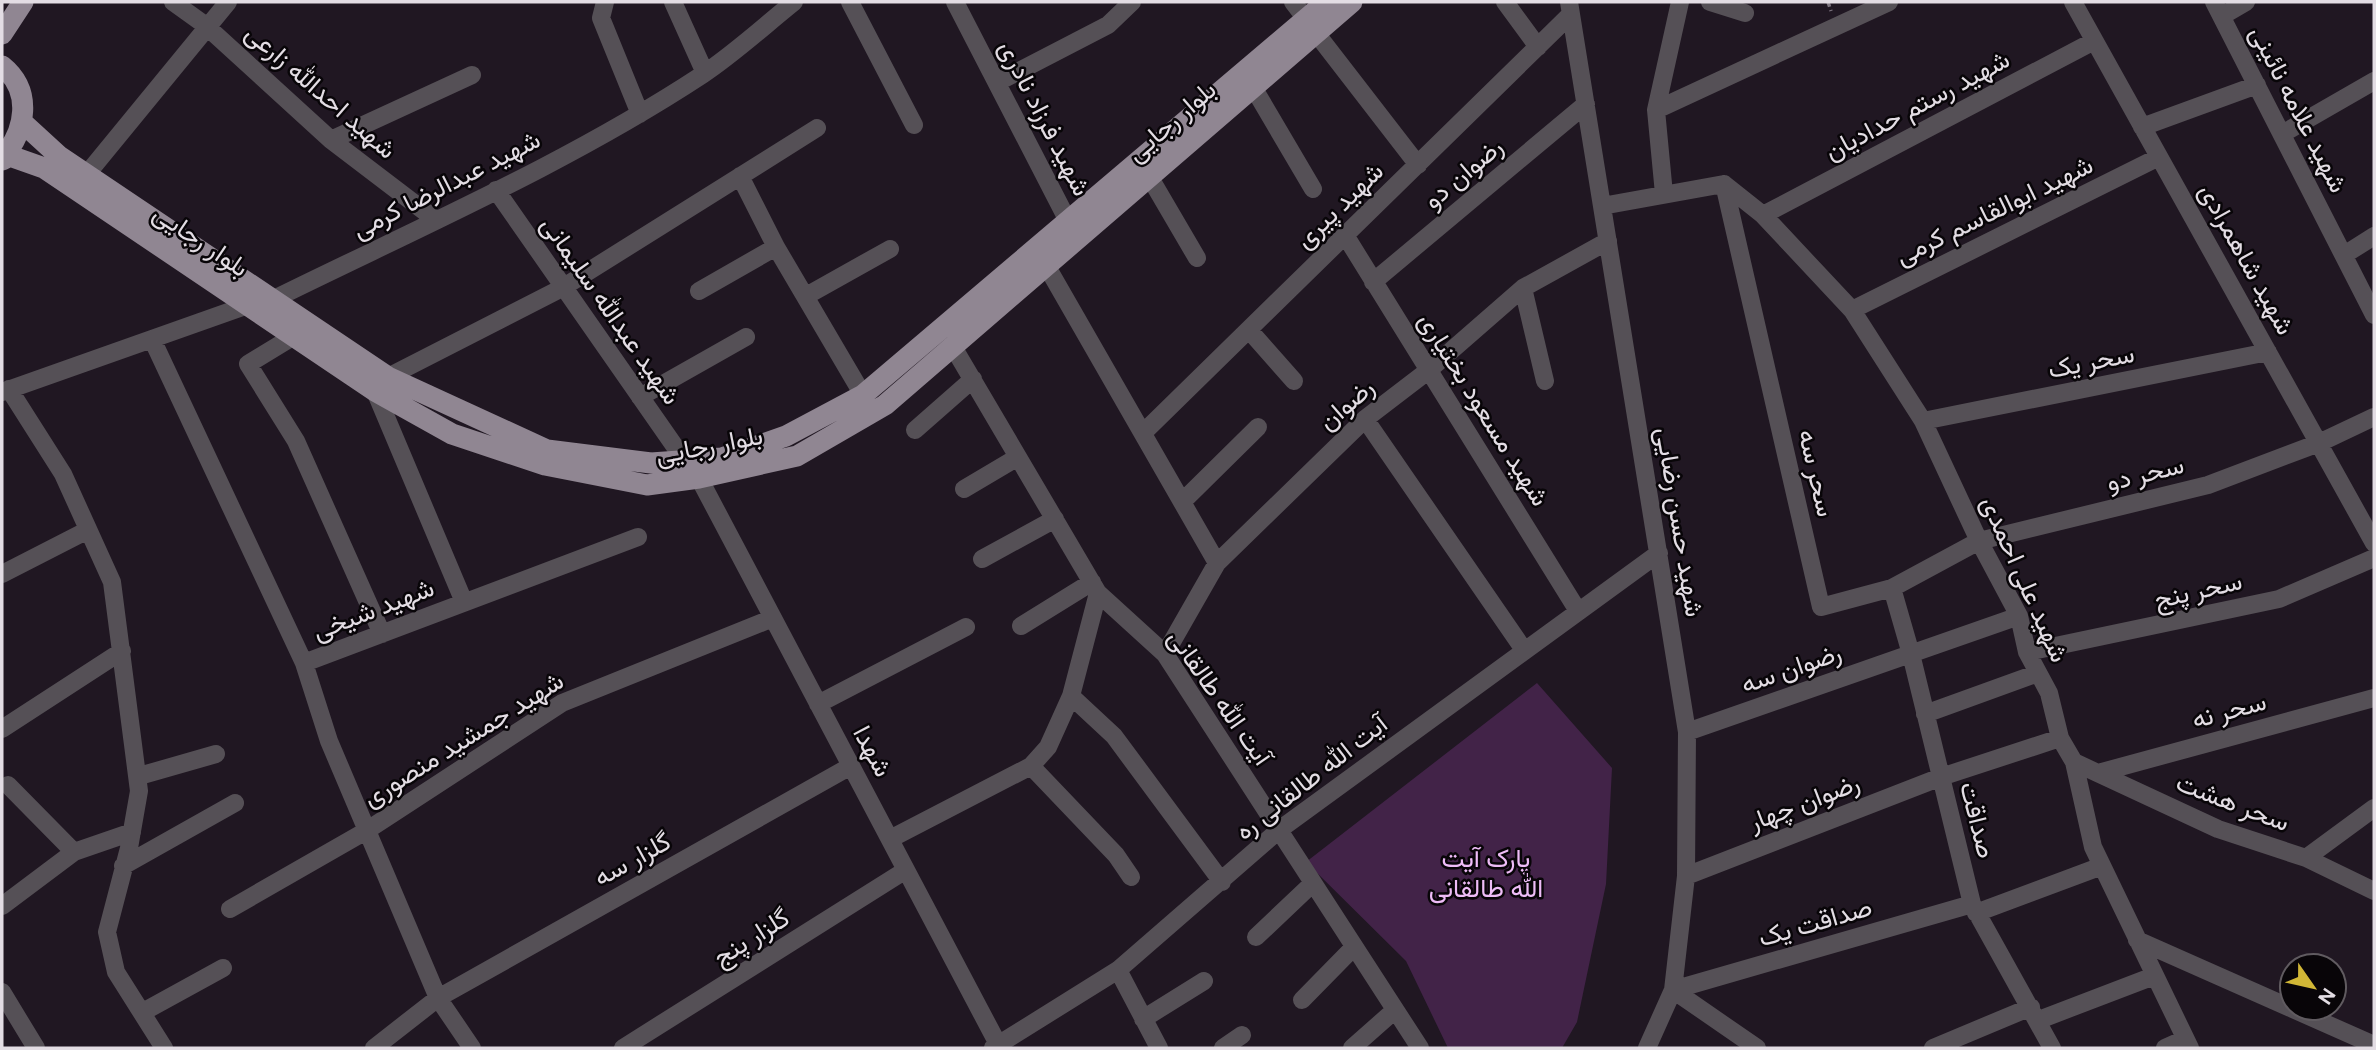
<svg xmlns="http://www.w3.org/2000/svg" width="2376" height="1050" viewBox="0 0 2376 1050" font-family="Figtree,Vazirmatn,sans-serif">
	<rect width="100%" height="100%" fill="#201722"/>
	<path fill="#422348" d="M1537,683L1612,768L1606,884L1577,1022L1562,1048H1448L1406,961L1306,862Z"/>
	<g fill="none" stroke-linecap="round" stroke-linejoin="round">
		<path stroke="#7e7680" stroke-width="3.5" stroke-dasharray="5 3.5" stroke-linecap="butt" d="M1828,2L1831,11"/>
		<path stroke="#555056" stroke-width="18" d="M173,2L205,25L331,140L436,220
			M605,2L601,18L640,114
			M673,2L705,73
			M850,2L914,125
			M955,2L1068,221
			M1293,2L1306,19
			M1505,2L1538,47
			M1569,2L1687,732L1686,876L1673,990L1647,1048
			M1710,2L1745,13
			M2073,2L2374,543
			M2214,2L2374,315
			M2222,16L2246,2
			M1316,33L1418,165
			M998,82L1108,25L1132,2
			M1253,87L1313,189
			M1656,110L1889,2
			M2142,127L2257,85
			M2282,134L2374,81
			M331,140L472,75
			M87,174L228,2
			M740,176L776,247L863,395
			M1149,176L1197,258
			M1724,184L1821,607L1892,588L1979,541L2208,485L2319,443L2374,417
			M1724,184L1763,215L1852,310L1923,421L1979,541L2019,616L2027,652L2049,693L2060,738L2074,762L2093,847L2190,1048
			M496,190L685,461
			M1664,194L1656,110L1680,2
			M1602,206L1724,184
			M1763,215L2094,41
			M1345,235L1578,611
			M2344,255L2374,236
			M1046,265L1217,563
			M1373,282L1586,104
			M1523,288L1545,381
			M699,291L776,247
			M806,296L890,249
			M274,299C418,228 568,163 702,75C735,53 764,26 794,2
			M1852,310L2159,157
			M1249,330L1294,381
			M294,336L248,364L296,441L382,634
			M152,339L304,663L329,741L438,998L472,1048
			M952,345L1098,593L1165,654L1420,1048
			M388,377L562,288L817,128
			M9,389L63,474L112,582L139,791L129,848L107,932L116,972L164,1048
			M375,391L464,602
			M2,392L248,305
			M640,397L746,337
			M1365,419L1524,650
			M1923,421L2268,352
			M915,430L973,379
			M1143,433L1571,14
			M699,478L1000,1048
			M964,489L1018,457
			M1182,502L1258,427
			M982,559L1055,519
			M2,574L88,530
			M1892,588L1911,654L1972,904L2052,1048
			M1021,626L1092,582
			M2027,652L2279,599L2374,558
			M1165,654L1217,563L1365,419L1429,370L1523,288L1608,241
			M304,663L638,537
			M1071,696L1114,736L1222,882
			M818,704L966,627
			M1925,714L2038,673
			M2,729L122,651
			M1687,732L2019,616
			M2074,762L2218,829L2306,858L2374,891
			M1031,766L1116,855L1131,877
			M2098,773L2374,698
			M139,776L216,754
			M8,785L74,852
			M890,839L1031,766L1048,747L1071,696L1098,593
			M2306,858L2374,808
			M123,866L235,803
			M1686,876L1941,777L2060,738
			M2,906L74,852L132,832
			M230,909L366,831L562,703L773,618
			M1976,913L2102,866
			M1256,937L1313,883
			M2137,940L2374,1045
			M1118,970L1159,1048
			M1673,990L1972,904
			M1673,990L1757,1048
			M2,992L36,1048
			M1302,1000L1354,947
			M143,1012L223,968
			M1143,1019L1204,981
			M2039,1020L2154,976
			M374,1048L438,998L851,766
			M623,1048L906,870
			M993,1048L1118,970L1279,830L1659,553
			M1223,1048L1242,1035
			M1352,1048L1395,1010
			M1933,1048L2031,1007
			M2165,1048L2185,1039"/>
		<path stroke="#908692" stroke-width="21" d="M2,34L23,2
			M2,66C33,91 26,131 2,158
			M23,123L59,156L388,377L547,450L651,463L722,458L786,436L863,395L1326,2
			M2,160L10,156L44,168L375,391L452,434L545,465L647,485L699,478L797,456L885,405L1352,2"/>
	</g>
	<g text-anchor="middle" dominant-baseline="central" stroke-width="5" stroke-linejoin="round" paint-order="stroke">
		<g font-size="26" fill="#e3dde4" stroke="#080508">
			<text transform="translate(321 91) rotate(41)">شهید احدالله زارعی</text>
			<text transform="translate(1917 105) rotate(-28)">شهید رستم حدادیان</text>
			<text transform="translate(2299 109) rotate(63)">شهید علامه‌ نائینی</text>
			<text transform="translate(1045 118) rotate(63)">شهید فرزاد نادری</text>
			<text transform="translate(1171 121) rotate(-41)">بلوار رجایی</text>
			<text transform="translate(1463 173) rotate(-40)">رضوان دو</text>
			<text transform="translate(446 184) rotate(-27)">شهید عبدالرضا کرمی</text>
			<text transform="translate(1339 205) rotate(-44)">شهید پیری</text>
			<text transform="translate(1994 210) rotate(-26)">شهید ابوالقاسم کرمی</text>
			<text transform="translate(201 240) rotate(34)">بلوار رجایی</text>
			<text transform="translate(2247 259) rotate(61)">شهید شاهمرادی</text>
			<text transform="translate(611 310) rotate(55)">شهید عبدالله سلیمانی</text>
			<text transform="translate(2091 361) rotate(-11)">سحر یک</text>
			<text transform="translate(1346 404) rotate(-41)">رضوان</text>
			<text transform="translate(1484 409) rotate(58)">شهید مسعود بختیاری</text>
			<text transform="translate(709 445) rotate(-11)">بلوار رجایی</text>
			<text transform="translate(1817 473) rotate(77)">سحر سه</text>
			<text transform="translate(2145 473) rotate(-14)">سحر دو</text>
			<text transform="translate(1680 522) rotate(81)">شهید حسن رضایی</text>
			<text transform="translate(2025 579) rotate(66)">شهید علی احمدی</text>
			<text transform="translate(2198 590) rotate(-13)">سحر پنج</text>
			<text transform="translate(373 609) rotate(-21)">شهید شیخی</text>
			<text transform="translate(1791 668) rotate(-19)">رضوان سه</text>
			<text transform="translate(1220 697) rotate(55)">آیت الله طالقانی</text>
			<text transform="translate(2229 710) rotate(-15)">سحر نه</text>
			<text transform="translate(463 739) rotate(-32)">شهید جمشید منصوری</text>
			<text transform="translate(873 751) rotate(62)">شهدا</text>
			<text transform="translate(1311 777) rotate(-38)">آیت الله طالقانی ره</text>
			<text transform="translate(1804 802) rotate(-21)">رضوان چهار</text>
			<text transform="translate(2233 802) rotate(21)">سحر هشت</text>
			<text transform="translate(1978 820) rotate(76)">صداقت</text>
			<text transform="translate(632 859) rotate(-29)">گلزار سه</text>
			<text transform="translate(1815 922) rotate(-16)">صداقت یک</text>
			<text transform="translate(751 937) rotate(-32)">گلزار پنج</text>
		</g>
		<g font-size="26" fill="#eebcf7" stroke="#080508">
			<text x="1486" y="858">پارک آیت<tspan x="1486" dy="30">الله طالقانی</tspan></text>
		</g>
	</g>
	<rect width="2376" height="1050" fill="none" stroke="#e3dde4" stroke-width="7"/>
	<g transform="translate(2313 987) rotate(124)"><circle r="33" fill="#080508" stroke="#605b60" stroke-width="2"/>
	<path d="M0-5L12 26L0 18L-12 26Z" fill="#d1b736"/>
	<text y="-10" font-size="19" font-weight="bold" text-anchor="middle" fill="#e3dde4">N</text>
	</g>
</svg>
